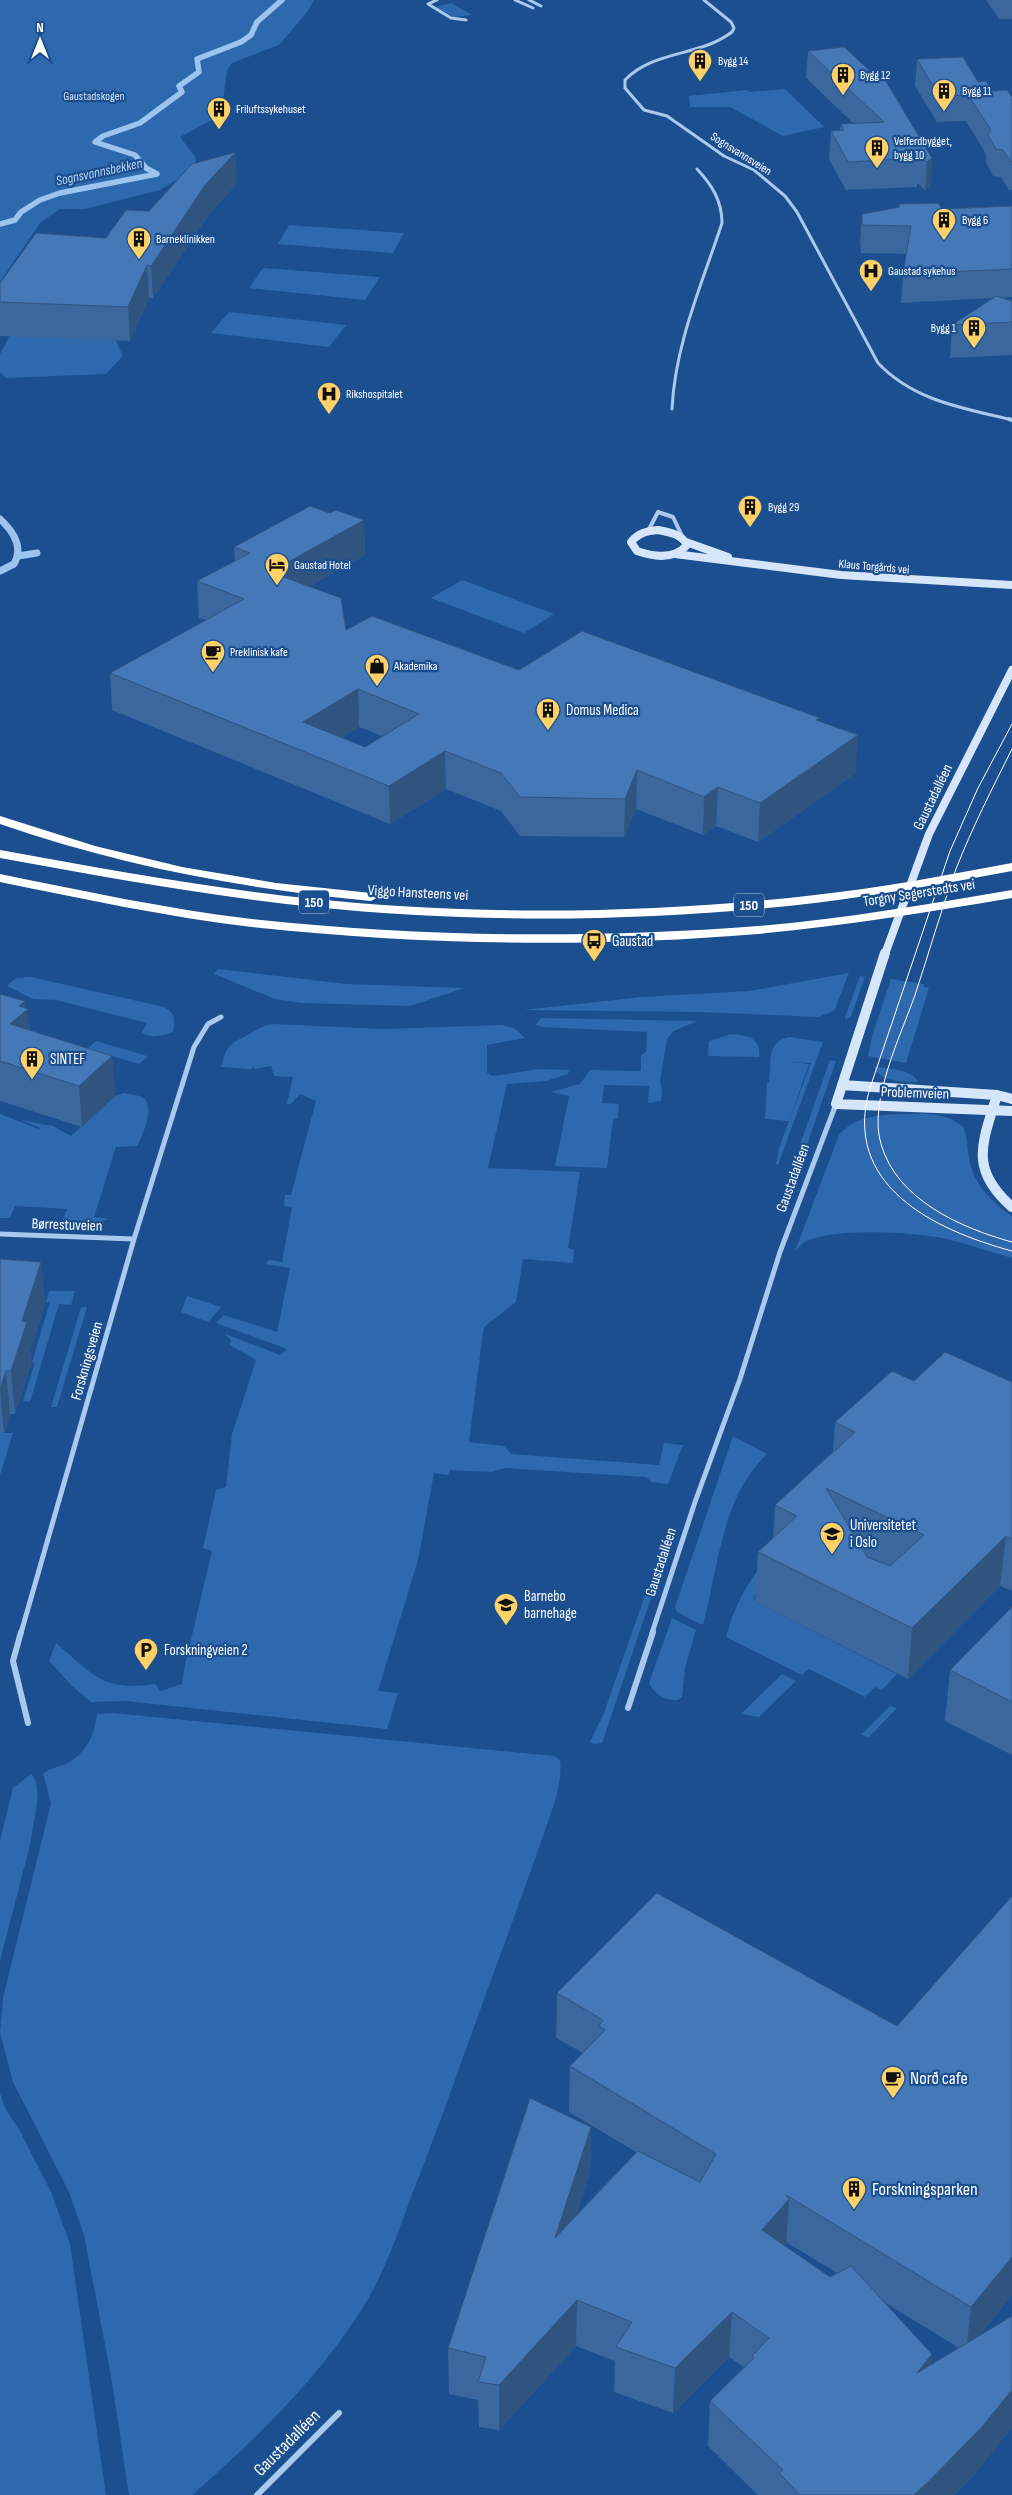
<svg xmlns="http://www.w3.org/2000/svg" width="1012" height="2495" viewBox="0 0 1012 2495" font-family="'Sofia Sans Condensed',sans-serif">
	<rect width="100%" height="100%" fill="#1b4f8f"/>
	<path fill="#2e69ad" d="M0,0H314L308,11L279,45L232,63L227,70L221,115L180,137L196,158L194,169L160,190L85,209H60L40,223L0,282Z
		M451,3L472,15L454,17L435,7Z
		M785,89L824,127L783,136L730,107H690L689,96L747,90L750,92Z
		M289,225L404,233L393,253L278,244Z
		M263,268L380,277L365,300L249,288Z
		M229,312L346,325L329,347L211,333Z
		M10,335L115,339L123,356L106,374L6,378L0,372V354Z
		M462,580L554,614L524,633L431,598Z
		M218,969L347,984L464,988L410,1006L301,1003L275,999L214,974Z
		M849,973L834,1011L818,1017L701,1012L523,1010L642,997L749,991Z
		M860,976L865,977L851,1016L846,1020L845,1017Z
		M31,977L164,1007C176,1013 175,1020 173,1032C163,1036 149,1039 142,1032L147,1023L56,1000L33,999L7,986L16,978Z
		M891,979L924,984V987L929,988L906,1063L868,1056L872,1036Z
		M541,1018L697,1021L674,1031L667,1039L660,1081L662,1092L661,1101L648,1103L649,1086L604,1085L602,1103L619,1104L618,1118L613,1119L607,1168L555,1166L569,1096L551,1092L580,1084L590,1070L641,1071V1055L646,1052L647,1032L543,1027L536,1025Z
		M273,1024L384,1029L501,1025L514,1028L525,1038L487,1045V1073L493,1076L540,1069L569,1070L568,1074L546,1081L507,1084L488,1168L580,1172L568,1248L574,1250L573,1263L523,1259L516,1302L485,1326L483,1332L469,1442L504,1446L511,1454L659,1465L664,1443L683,1445L668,1484L652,1482L646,1477L505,1468L491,1472L450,1470L448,1475L434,1473L418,1560L378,1691L398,1693L387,1729L126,1701L91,1702L73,1687L49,1661L56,1643C92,1674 103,1692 155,1684L160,1691L182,1684L184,1669L212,1551L203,1548L216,1490L226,1487L232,1434L256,1360L230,1345L231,1340L225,1334L280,1355L287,1349L216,1323L224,1315L277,1332L290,1268L266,1264L269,1260L282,1262L292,1207L284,1206L285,1195H291L316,1101L300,1094L291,1104H287L293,1077L274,1076L271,1066L254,1069V1067L251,1069L221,1067C227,1043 231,1044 251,1033C259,1029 264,1025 273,1024Z
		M731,1034C748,1035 761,1038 759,1057L708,1056L709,1041Z
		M789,1037L823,1042L778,1165L776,1164L779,1148L811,1063L790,1062L809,1064L789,1121L765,1119L767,1083L769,1082C772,1062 765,1043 789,1037Z
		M96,1041L147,1056V1057L139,1064L87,1049Z
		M830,1060L836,1061L798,1171H794L792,1168L796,1156Z
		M874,1066C887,1069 913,1069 918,1082C905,1082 877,1082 874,1066Z
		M124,1093C130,1094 138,1095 143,1098C156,1106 142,1137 137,1146L116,1147L94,1217L109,1219L97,1223H64L62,1221L67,1209L15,1206L10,1218H0V1114L39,1129L40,1128L21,1120L53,1126L71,1136L115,1096Z
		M900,1114C922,1114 945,1111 963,1127C968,1136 967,1148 969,1158C973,1183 991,1202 1012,1216V1258C989,1252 966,1243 942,1238C911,1232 838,1228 809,1240C803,1242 799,1247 795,1251L839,1135C854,1117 877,1115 900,1114Z
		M49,1291H75L71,1305L59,1304L30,1402L23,1401L35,1363L32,1362L50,1302H46Z
		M187,1296L221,1307L208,1322L181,1312Z
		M81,1307H87L57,1407H51Z
		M0,1433H13L0,1475Z
		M733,1436L767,1454C721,1497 719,1567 703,1624H700L677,1612L675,1607Z
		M667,1532L673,1533L672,1536L602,1743L594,1744L590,1742L604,1713Z
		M771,1554L754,1597L755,1602L897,1674L882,1690L875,1687L865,1697L809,1669L802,1675L726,1637C735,1604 748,1580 771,1554Z
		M672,1618L696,1630L685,1668L682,1697L678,1700C665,1701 655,1695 649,1683Z
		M782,1674L796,1681L759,1717L741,1714Z
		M890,1706L897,1708L869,1737L861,1735Z
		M113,1713L554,1756L560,1760C563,1785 552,1809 544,1833C526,1886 506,1939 487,1991C462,2060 438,2129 411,2197C397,2235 384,2274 362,2309C316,2381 256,2439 192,2495H129L111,2376L84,2235L69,2192L13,2082L0,2032L3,1998L51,1803L43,1774C50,1768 60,1767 68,1763C87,1752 95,1734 97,1714Z
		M31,1774C45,1786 32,1825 31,1841L0,1961V1841L13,1788Z
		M0,2093L5,2108L20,2131L51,2192L70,2244L106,2495H0Z"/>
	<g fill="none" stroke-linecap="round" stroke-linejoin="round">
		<path stroke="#9cc4f0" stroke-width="5.5" d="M0,224L15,220L21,212L40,200L60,193L157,174L146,168L135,155L95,142L103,136L140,123L182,92L179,86L199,72L197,59L241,42L251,35L257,22L282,0"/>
		<path stroke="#9cc4f0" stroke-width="7" d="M0,519C13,531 24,547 14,564L0,571
			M18,556L37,553"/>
		<path stroke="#a9c9ee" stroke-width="3" d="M437,0L428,4L451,18L466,20
			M515,0L533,8
			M529,0L541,6
			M704,0L731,22L734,28L732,32C699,57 654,50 625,80V88L644,110L667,116L724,156L754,170L785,196L797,212L878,363C914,401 963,408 1012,420
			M672,409C675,344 702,284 722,223C722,201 712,185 697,169"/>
		<path stroke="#a9c9ee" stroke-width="4" d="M1009,419L1012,420
			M648,531L658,512L673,517L682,536"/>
		<path stroke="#a9c9ee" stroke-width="5" d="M0,1234L134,1239
			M21,1633L134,1239L194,1047L208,1024L221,1017
			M652,1633L695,1502L740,1379L780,1252L836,1104"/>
		<path stroke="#a9c9ee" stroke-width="6" d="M21,1632L13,1661L28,1723
			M628,1708L653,1632
			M257,2495L339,2413"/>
		<path stroke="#d6e6fa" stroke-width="8" d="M658,530C669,532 682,534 687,545C674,560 654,557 637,551L631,542C638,533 647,531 658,530Z
			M686,542L728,557
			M675,554L841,575L1012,585
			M885,954L929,834L1012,670"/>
		<path stroke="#d6e6fa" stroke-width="10" d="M885,953L836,1104L1012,1111
			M842,1085L997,1095L1012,1099
			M997,1095C982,1144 969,1169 1012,1207"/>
		<path fill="#fff" fill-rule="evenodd" d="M0,816L95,846L182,867L276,883L371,893L378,897L371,901C244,889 121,866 0,824Z
			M0,850C104,869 208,888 314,899C480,916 649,914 815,895C881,888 947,875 1012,863V871C947,883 881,895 815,903C649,922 480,924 314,907C208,896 104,877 0,858Z
			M0,874C84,891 167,909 252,919C420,937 590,939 758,926C844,919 928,904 1012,890V898C928,912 844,926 758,934C590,948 420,945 252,927C167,917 84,899 0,882Z"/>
		<path stroke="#fff" stroke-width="1" d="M1012,724L978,788L950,851L870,1088C841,1185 934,1230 1012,1251
			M1012,749C992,789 972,828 956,869C941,910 929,953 915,995C901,1035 868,1102 881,1144C897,1200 961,1228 1012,1242"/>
	</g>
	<path fill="#3a679d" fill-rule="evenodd" d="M986,0H1012V19H999Z
		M808,51L932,158L930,186L925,190L917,183V187L846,190L829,159L831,131L840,130L841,124H854L806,78Z
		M917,59L978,82L993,91L1012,97V190H1009L1001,177L993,176L986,162V154L966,121L937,122L915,86Z
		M237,183L207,217L153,298H149L130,341L0,336V283L106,238L149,211Z
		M898,204L942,209L1012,206V297L1001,298L1012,301V355L950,358L952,325L993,298L901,303L903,274L906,254L861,253L860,242L862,214L898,208Z
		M330,513L364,520L365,555L310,586L346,630L519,670L819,721L856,773L758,842L716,826L703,835L636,809L624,837L520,836L501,811L446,789L390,824L112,710L110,673L206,620L199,618L197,581L235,561L234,547ZM359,727L382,736L365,747L342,737Z
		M0,994L26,1008L30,1030L112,1056L115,1096L82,1127L0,1101Z
		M0,1259L41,1262L45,1304L30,1352L31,1364L15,1414H10L4,1433H0Z
		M914,1381L1012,1382V1591L1000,1586L908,1679L755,1602L758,1552L773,1538L775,1505L833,1451L835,1422Z
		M1012,1607V1755L945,1721L950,1670Z
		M1012,1896V2295L979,2336L976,2473L954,2495H758L708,2446L710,2401L744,2367L729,2357L673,2413L614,2392L615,2361L576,2346L499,2430L479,2427L478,2400L449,2394L448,2348L591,2127L590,2172L576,2215L636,2152L569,2112L570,2066L583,2053L556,2038L557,1993L897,2026ZM786,2242L837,2273L830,2277L785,2246L786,2245ZM884,2302L959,2348L931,2364Z"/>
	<path fill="#305480" d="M236,152L237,183L207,217L153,298L151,266L205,185Z
		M932,158L930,186L925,190L927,162Z
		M147,265L149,298L130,341L128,307Z
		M364,520L365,555L272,608L270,572Z
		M358,689L359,727L312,755L303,722Z
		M858,735L856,773L758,842L760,803Z
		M445,751L446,789L390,824L389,786Z
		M637,770L636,809L624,837L625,799Z
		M718,787L716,826L703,835L704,797Z
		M25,1001L26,1011L28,1009L32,1049L10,1024L19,1006Z
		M112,1056L115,1096L82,1127L79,1086Z
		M41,1262L45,1304L30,1352L31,1364L15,1414L11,1371L22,1321Z
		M6,1371L10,1414L4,1433L0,1389Z
		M1006,1536L1000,1586L908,1679L912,1628Z
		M591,2127L590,2172L554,2283L555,2238Z
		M789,2199L786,2245L759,2275L762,2230Z
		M1012,2257V2295L966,2352L971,2307Z
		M577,2300L576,2346L499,2430V2385Z
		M732,2312L729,2357L673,2413L675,2368Z
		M932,2354L927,2399L917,2373Z
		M1012,2390V2428L976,2473L954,2495H914Z"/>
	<path fill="#4478b7" stroke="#305480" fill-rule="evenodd" d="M844,47L879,79L884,78L932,158L927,162L914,150L919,158L848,162L831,131L844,130L841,124L884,122L808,51Z
		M963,57L978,82L986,81L993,91L1007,90L1012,97V162H1011L1003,150L996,149L988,135L991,130L968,95L939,96L917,59Z
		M236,152L205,185L151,266L147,265L128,307L0,302V283L36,233L106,238L126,210L149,211L192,164Z
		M938,203L942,209L1012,206V269L903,274L911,226L862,225V214L900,207L898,204Z
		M996,296L1012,301V322L952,325Z
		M310,506L330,513L336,510L364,520L270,572L341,598L346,630L372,616L519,670L582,631L820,718L816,720L858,735L760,803L718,787L704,797L637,770L625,799L520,797L501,773L445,751L389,786L110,673L244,599L197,581L250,553L234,547ZM358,689L419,714L365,747L303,722Z
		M0,994L25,1001L19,1006L28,1009L10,1024L112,1056L79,1086L0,1061Z
		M0,1259L41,1262L22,1321L27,1322L11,1371H6L0,1389Z
		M945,1352L1012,1382V1539L1006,1536L912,1628L758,1552L797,1516L775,1505L855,1432L835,1422L892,1371L914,1381ZM826,1488L924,1535L890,1566L867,1557Z
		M1012,1607V1702L950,1670Z
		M657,1893L897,2026L1012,1896V2257L971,2307L786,2195L789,2199L762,2230L830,2277L851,2266L932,2354L917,2373L1012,2316V2390L981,2428L929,2481L914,2495H800L779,2473L783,2470L710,2401L754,2358L752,2356L769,2338L732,2312L675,2368L616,2347L632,2322L577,2300L499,2385L478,2382L486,2357L448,2348L530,2098L591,2127L555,2238L638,2151L700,2182L716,2154L570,2066L605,2030L599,2026L603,2020L557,1993Z"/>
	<defs>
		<symbol id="building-pin" viewBox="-11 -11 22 30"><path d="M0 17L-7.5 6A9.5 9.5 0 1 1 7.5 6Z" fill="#ffd166" stroke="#1b4f8f"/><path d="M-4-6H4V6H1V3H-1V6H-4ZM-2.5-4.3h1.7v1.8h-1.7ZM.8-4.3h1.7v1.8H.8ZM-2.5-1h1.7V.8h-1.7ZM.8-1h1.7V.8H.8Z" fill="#111"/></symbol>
		<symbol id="hospital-pin" viewBox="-11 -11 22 30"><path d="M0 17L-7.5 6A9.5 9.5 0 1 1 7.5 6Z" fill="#ffd166" stroke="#1b4f8f"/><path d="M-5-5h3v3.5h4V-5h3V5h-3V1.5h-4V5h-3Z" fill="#111"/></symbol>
		<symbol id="hotel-pin" viewBox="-11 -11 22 30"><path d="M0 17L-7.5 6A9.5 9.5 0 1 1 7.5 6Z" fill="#ffd166" stroke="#1b4f8f"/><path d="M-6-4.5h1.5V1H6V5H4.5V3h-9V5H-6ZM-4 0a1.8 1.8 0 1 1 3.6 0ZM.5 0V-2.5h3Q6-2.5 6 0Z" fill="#111"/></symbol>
		<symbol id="cafe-pin" viewBox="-11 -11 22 30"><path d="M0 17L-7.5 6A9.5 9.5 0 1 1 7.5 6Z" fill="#ffd166" stroke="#1b4f8f"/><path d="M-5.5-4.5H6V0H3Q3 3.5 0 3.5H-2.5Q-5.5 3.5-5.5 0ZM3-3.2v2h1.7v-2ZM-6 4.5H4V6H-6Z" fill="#111"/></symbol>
		<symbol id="shop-pin" viewBox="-11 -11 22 30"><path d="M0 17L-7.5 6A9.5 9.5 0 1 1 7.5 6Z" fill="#ffd166" stroke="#1b4f8f"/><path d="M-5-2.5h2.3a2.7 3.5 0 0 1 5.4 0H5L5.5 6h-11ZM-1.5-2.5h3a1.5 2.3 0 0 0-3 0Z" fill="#111"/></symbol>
		<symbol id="bus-pin" viewBox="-11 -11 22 30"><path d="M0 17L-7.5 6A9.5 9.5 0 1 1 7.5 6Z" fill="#ffd166" stroke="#1b4f8f"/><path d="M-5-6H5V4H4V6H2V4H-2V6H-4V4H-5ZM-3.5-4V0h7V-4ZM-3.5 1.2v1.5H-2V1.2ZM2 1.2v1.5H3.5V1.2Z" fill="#111"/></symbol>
		<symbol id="university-pin" viewBox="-11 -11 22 30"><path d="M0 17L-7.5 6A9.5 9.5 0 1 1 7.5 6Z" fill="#ffd166" stroke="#1b4f8f"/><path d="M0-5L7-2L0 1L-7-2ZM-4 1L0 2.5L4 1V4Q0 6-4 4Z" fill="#111"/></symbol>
		<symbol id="school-pin" viewBox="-11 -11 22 30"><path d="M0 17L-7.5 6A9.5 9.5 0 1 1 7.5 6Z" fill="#ffd166" stroke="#1b4f8f"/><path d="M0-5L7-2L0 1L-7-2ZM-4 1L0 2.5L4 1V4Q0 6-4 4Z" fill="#111"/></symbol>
		<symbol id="parking-pin" viewBox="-11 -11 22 30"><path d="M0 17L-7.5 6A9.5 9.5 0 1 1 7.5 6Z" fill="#ffd166" stroke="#1b4f8f"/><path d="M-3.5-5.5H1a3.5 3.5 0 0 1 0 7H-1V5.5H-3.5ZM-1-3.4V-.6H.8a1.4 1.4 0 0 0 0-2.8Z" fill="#111"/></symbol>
	</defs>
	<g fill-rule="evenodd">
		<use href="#building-pin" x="686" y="47" width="28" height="38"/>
		<use href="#building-pin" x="829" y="61" width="28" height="38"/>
		<use href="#building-pin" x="930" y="77" width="28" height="38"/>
		<use href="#building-pin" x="205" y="95" width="28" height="38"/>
		<use href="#building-pin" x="863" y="134" width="28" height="38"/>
		<use href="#building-pin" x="930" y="206" width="28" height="38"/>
		<use href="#building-pin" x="125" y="225" width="28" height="38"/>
		<use href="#hospital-pin" x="857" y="257" width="28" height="38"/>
		<use href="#building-pin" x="960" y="314" width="28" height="38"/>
		<use href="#hospital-pin" x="315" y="380" width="28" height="38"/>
		<use href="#building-pin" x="736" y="493" width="28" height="38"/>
		<use href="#hotel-pin" x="263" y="551" width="28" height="38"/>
		<use href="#cafe-pin" x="199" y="638" width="28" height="38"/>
		<use href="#shop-pin" x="363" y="652" width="28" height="38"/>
		<use href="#building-pin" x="534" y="696" width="28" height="38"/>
		<use href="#bus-pin" x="580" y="927" width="28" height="38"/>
		<use href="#building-pin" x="18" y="1045" width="28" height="38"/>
		<use href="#university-pin" x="818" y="1520" width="28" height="38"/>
		<use href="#school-pin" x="492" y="1591" width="28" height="38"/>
		<use href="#parking-pin" x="132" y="1636" width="28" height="38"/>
		<use href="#cafe-pin" x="879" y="2064" width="28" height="38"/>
		<use href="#building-pin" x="840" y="2175" width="28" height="38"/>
	</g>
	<g text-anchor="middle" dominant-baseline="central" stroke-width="4.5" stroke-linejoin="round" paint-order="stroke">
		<g font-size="12" fill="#fff" stroke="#1b4f8f" text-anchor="start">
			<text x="718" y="61">Bygg 14</text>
			<text x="860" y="75">Bygg 12</text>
			<text x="962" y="91">Bygg 11</text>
			<text x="236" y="109">Friluftssykehuset</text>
			<text x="894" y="141">Velferdbygget,<tspan x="894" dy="14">bygg 10</tspan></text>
			<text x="962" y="220">Bygg 6</text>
			<text x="156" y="239">Barneklinikken</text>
			<text x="888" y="271">Gaustad sykehus</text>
			<text x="956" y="328" text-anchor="end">Bygg 1</text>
			<text x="346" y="394">Rikshospitalet</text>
			<text x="768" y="507">Bygg 29</text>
			<text x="294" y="565">Gaustad Hotel</text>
			<text x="230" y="652">Preklinisk kafe</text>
			<text x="394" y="666">Akademika</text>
		</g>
		<g font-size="12" fill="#cfe3fa" stroke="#1b4f8f">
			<text x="94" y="96">Gaustadskogen</text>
		</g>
		<g font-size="12" fill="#fff" stroke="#1b4f8f">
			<text transform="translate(741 154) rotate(32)">Sognsvannsveien</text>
			<text transform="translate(874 567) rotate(5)">Klaus Torgårds vei</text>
		</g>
		<g font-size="14" font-style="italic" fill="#b5d3f5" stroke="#1b4f8f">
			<text transform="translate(99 172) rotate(-12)">Sognsvannsbekken</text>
		</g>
		<g fill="#1b4f8f" stroke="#bbcadd" stroke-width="1">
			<rect x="299" y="890.5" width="30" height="23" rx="4"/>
			<rect x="734" y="893.5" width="30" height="23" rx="4"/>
		</g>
		<g font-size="14" font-weight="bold" fill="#fff">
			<text x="314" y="902">150</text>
			<text x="749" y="905">150</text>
		</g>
		<g font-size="15" fill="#fff" stroke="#1b4f8f" text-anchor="start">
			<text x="566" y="710">Domus Medica</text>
			<text x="612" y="941">Gaustad</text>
			<text x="50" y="1059">SINTEF</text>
			<text x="850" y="1525">Universitetet<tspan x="850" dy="17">i Oslo</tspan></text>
			<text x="524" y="1596">Barnebo<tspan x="524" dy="17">barnehage</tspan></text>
			<text x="164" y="1650">Forskningveien 2</text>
		</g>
		<g font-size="15" fill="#fff" stroke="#1b4f8f">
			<text transform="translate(933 797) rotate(-64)">Gaustadalléen</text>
			<text transform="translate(418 893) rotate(3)">Viggo Hansteens vei</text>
			<text transform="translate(919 893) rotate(-9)">Torgny Segerstedts vei</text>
			<text transform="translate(915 1093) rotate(2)">Problemveien</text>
			<text transform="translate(793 1178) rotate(-70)">Gaustadalléen</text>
			<text transform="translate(67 1225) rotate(2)">Børrestuveien</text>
			<text transform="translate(87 1361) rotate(-74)">Forskningsveien</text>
			<text transform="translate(661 1562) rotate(-72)">Gaustadalléen</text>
		</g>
		<g font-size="18" fill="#fff" stroke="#1b4f8f" text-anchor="start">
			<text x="910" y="2078">Norð cafe</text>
			<text x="872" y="2189">Forskningsparken</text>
		</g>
		<g font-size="18" fill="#fff" stroke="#1b4f8f">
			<text transform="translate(287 2443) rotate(-45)">Gaustadalléen</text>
		</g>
	</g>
	<g transform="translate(40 40)" stroke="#1b4f8f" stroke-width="4" paint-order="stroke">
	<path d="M0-4L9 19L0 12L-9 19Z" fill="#ffffff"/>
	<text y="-8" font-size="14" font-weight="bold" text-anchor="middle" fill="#ffffff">N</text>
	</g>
</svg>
